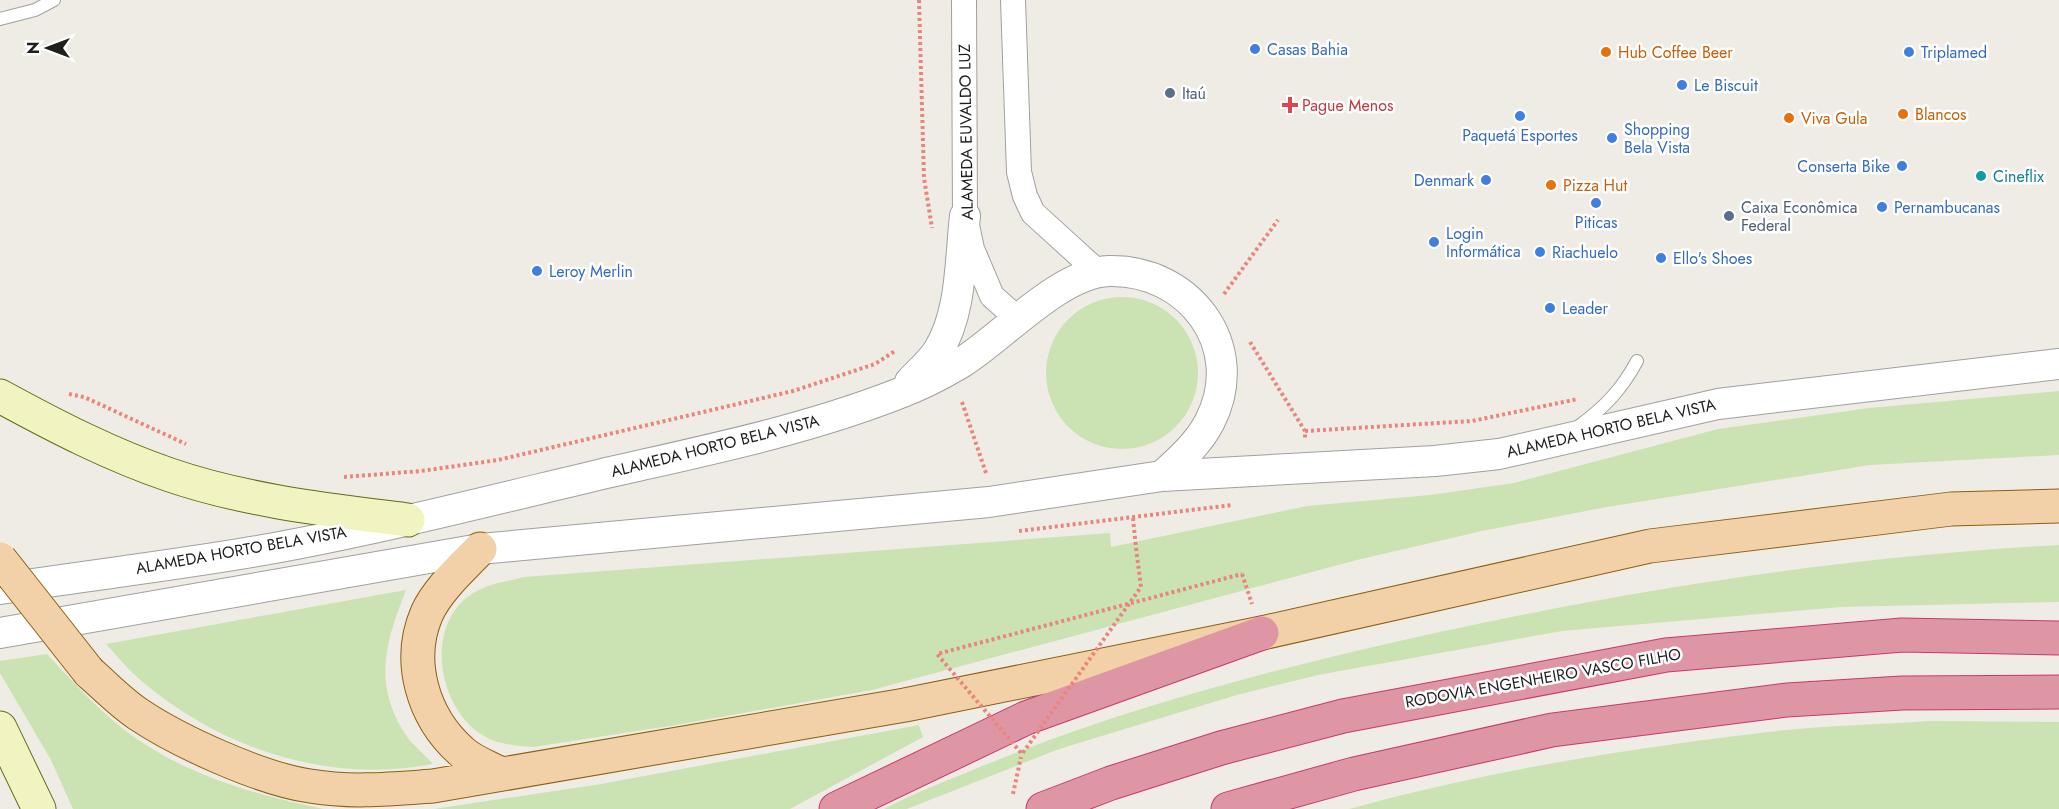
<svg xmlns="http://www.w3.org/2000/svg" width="2059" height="809" viewBox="0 0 2059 809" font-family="Jost,sans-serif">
	<rect width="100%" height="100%" fill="#efece6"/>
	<path fill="#cbe3b2" d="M1046 373a76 76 0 1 1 152 0a76 76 0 1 1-152 0Z
		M2059,391V455L1870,465L1607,507L1482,531L1357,560L872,690L676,725L533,747C519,746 505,745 492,740C436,717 420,618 479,590C492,583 510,581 524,577L1110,533L1111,547L1307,506L1430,495L1514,483L1718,429L1869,408Z
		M2059,545V602L1841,607L1562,631L1318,675L1237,695L1059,749L907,809H884C916,792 951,779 985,765C1105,716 1229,681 1356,651C1586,597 1823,557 2059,545Z
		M406,590C387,639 373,679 402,729C409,742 423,753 433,764C330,784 224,750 144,683C130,672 118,657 106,644Z
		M47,654C75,684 105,718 140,741C195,778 260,796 324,809H73L51,760L0,673V661Z
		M1929,721L2059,722V809H1349C1478,773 1618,750 1752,734C1810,726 1870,725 1929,721Z
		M919,725L923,737L790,809H434L601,784Z"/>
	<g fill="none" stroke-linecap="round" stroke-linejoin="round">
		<defs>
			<path id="service" d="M0,19L35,10L54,0
				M1579,426C1605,407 1622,389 1637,361"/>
			<path id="minor" d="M964,0L965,216L972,249L992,296L1019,320
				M1013,0L1019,172L1025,196L1033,213L1099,273"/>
			<path id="tertiary" d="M910,382C919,372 931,362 938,351C962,313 960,259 965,216
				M0,589C89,575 180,565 269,549C379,529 489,501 598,475C698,452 799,432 895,395C917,387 941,375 961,363C1003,337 1059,273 1109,271C1189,269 1248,346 1210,421C1199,443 1180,460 1162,476
				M0,633L480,549L989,502L1162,476L1435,461L1499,454L1718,404L2059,364"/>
			<path id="secondary" d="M0,396C55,426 111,455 170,475C246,501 329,510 408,520
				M0,728L39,809"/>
			<path id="primary" d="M480,549C462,568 438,589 427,613C406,661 423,717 461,751C471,761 488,767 501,774
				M89,672C105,686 120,702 138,714C178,741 261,779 310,786C351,793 391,789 433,786L905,705L1262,633L1650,546L1951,509L2059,506"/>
			<path id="motorway" d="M836,809L1026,718L1262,633
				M1043,809L1111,783L1221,748L1343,716L1666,655L1902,635L2059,638
				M1228,809L1354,774L1552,730L1787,700L1902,693L2059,692"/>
		</defs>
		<use href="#service" stroke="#a0a0a0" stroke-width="14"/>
		<use href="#minor" stroke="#a0a0a0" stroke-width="26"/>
		<use href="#tertiary" stroke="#a0a0a0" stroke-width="32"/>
		<use href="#secondary" stroke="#636c10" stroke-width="35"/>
		<use href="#primary" stroke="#8b6010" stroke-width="35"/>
		<use href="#motorway" stroke="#c9386b" stroke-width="35"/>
		<path stroke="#eb857b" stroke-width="4" stroke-dasharray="3 3" stroke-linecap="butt" d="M919,0L924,178L932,228
			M1224,294L1278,220
			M1250,342L1305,431V439
			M69,394L84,397L186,444
			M962,402L986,473
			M1305,431L1472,421L1578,399
			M344,477L421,471L498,460L793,391L875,364L895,351
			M1133,518L1136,548
			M1019,531L1232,505
			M1242,574L1252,604
			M1013,794L1021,757"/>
		<use href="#service" stroke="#fff" stroke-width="12"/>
		<use href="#minor" stroke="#fff" stroke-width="24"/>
		<use href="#tertiary" stroke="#fff" stroke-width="30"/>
		<use href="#secondary" stroke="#f1f3c0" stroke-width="33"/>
		<use href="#primary" stroke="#f2d1a8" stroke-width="33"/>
		<use href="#motorway" stroke="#de96a5" stroke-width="33"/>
		<defs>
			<path id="primary-bridge" d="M0,559L89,672"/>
		</defs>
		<use href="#primary-bridge" stroke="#8b6010" stroke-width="35" stroke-linecap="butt"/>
		<path stroke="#eb857b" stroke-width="4" stroke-dasharray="3 3" stroke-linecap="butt" d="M1136,548L1141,587L1022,754L937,654L1242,574"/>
		<use href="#primary-bridge" stroke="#f2d1a8" stroke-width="33"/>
	</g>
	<g fill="#3f7fe0" stroke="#fff" stroke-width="2">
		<circle cx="1255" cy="49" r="6"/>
		<circle cx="1909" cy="52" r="6"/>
		<circle cx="1682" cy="85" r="6"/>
		<circle cx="1520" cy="116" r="6"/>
		<circle cx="1612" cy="138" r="6"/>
		<circle cx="1902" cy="166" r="6"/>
		<circle cx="1486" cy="180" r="6"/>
		<circle cx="1596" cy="203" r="6"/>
		<circle cx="1882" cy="207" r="6"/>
		<circle cx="1434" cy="242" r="6"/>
		<circle cx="1540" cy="252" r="6"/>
		<circle cx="1661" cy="258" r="6"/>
		<circle cx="537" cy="271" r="6"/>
		<circle cx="1550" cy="308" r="6"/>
	</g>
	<g fill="#e8710a" stroke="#fff" stroke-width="2">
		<circle cx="1606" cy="52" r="6"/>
		<circle cx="1903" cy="114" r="6"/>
		<circle cx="1789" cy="118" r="6"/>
		<circle cx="1551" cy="185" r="6"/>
	</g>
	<g fill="#5c6f8a" stroke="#fff" stroke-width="2">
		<circle cx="1170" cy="93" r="6"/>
		<circle cx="1729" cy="216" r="6"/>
	</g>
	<path fill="#e0444e" stroke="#fff" stroke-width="2" d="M1287 96h6v6h6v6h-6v6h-6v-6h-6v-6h6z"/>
	<circle fill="#0f9aa8" stroke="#fff" stroke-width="2" cx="1981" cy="176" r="6"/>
	<g text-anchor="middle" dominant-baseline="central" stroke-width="5" stroke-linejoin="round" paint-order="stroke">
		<g font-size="16" fill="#366cbe" stroke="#fff" text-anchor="start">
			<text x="1267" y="49">Casas Bahia</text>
			<text x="1921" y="52">Triplamed</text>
			<text x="1694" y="85">Le Biscuit</text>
			<text x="1624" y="129">Shopping<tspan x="1624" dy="18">Bela Vista</tspan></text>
			<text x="1520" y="135" text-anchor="middle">Paquetá Esportes</text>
			<text x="1890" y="166" text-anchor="end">Conserta Bike</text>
			<text x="1474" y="180" text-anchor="end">Denmark</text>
			<text x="1894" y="207">Pernambucanas</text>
			<text x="1596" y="222" text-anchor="middle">Piticas</text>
			<text x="1446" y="233">Login<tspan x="1446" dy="18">Informática</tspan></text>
			<text x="1552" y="252">Riachuelo</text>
			<text x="1673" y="258">Ello's Shoes</text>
			<text x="549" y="271">Leroy Merlin</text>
			<text x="1562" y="308">Leader</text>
		</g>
		<g font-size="16" fill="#c56008" stroke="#fff" text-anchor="start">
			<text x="1618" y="52">Hub Coffee Beer</text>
			<text x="1915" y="114">Blancos</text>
			<text x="1801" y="118">Viva Gula</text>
			<text x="1563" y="185">Pizza Hut</text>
		</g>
		<g font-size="16" fill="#4e5e75" stroke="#fff" text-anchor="start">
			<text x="1182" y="93">Itaú</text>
			<text x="1741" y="207">Caixa Econômica<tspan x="1741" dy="18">Federal</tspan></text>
		</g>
		<g font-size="16" fill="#be3a42" stroke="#fff" text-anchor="start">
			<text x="1302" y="105">Pague Menos</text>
		</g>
		<g font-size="16" fill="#1f1f1f" stroke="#fff">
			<text transform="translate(966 132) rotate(-91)">ALAMEDA EUVALDO LUZ</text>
			<text transform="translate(1611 428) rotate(-13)">ALAMEDA HORTO BELA VISTA</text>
			<text transform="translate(715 446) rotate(-14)">ALAMEDA HORTO BELA VISTA</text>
			<text transform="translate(241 550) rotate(-10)">ALAMEDA HORTO BELA VISTA</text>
			<text transform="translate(1543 678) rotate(-10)">RODOVIA ENGENHEIRO VASCO FILHO</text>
		</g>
		<g font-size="16" fill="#0d838f" stroke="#fff" text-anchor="start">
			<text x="1993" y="176">Cineflix</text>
		</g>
	</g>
	<g transform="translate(48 48) rotate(270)" stroke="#ffffff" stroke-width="4.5" paint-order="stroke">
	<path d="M0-4.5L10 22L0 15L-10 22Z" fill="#1f1f1f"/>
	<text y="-9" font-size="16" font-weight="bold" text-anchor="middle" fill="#1f1f1f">N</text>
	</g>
</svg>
